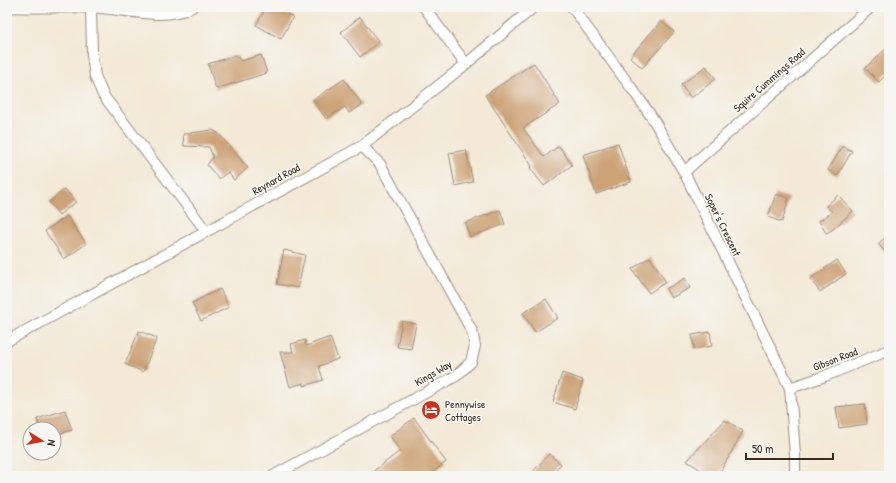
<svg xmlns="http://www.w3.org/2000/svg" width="896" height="483" viewBox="0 0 896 483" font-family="'Patrick Hand',sans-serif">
	<rect width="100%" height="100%" fill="#f6f6f2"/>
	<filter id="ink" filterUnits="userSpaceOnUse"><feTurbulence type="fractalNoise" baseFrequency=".025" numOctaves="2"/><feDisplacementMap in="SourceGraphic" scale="8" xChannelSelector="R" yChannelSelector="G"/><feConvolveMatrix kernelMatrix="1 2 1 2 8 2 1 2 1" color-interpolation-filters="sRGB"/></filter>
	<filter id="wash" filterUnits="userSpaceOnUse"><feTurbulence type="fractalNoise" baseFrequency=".012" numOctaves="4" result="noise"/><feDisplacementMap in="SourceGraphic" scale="16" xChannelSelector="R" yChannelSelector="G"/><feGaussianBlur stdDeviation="0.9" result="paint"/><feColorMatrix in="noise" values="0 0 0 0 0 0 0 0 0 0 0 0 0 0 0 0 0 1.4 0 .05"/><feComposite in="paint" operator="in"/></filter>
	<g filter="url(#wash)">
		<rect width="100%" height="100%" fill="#f3e9d6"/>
		<g id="blocks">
			<path fill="#cca276" d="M266,7H292L287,14L293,17L281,39L256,25Z
				M360,17L379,42L360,57L341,32Z
				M661,21L674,32L642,68L630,57Z
				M889,46V72L879,82L865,68Z
				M236,55L241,61L261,55L267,73L216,89L208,64Z
				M534,63L560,104L523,128L544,157L559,146L572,165L544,186L530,168L532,166L485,95Z
				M706,66L716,79L691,98L681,85Z
				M344,79L362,105L349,113L345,107L326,119L313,100Z
				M213,130L219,134L248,168L234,180L228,172L219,179L207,165L213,157L209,147L184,146L183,134Z
				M618,143L631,182L596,194L583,155Z
				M843,146L852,151L837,176L828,170Z
				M466,150L473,182L455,186L449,153Z
				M65,189L76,202L59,215L49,202Z
				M776,194L789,198L782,222L768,217Z
				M838,195L853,211L832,230L826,233L819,221L832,212L826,206Z
				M500,210L505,224L470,237L465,223Z
				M67,216L86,244L64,259L45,231Z
				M889,234V256L878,244Z
				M284,250L305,255L298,288L277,284Z
				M650,257L666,282L649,293L632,269Z
				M837,260L846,274L820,292L810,279Z
				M685,278L690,288L671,298L666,289Z
				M220,289L229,307L201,321L192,303Z
				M546,299L558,318L535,332L523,313Z
				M402,321L416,324L411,349L397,347Z
				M139,331L157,338L143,372L125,364Z
				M710,332L712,346L694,349L692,335Z
				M330,337L338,359L319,366L323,380L304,386V383L290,387L280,352H293L291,344L305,340L306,346Z
				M562,373L583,380L575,409L553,402Z
				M865,404L867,424L839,428L836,407Z
				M65,410L72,430L54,435V429H40L37,419Z
				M414,418L446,462L428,476H367L400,451L390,436Z
				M725,420L743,431L718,476H710L687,461Z
				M549,454L561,464L550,476H529Z"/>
		</g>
	</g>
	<g filter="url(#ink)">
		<use href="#blocks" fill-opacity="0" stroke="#978a7a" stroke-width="1"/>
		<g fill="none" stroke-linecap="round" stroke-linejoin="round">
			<defs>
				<path id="minor" d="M7,7C34,8 62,7 89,7C119,8 164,22 192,7
					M91,7L92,55L95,76L103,95L206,231
					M424,7L466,64
					M572,7L638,97L653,119L684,172L790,388L795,455V476
					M684,172L871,7
					M7,341L362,146L466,64L534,7
					M790,388L825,376L889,350
					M273,476L456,376L471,362L475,346L472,331L380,164L362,146"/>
			</defs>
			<use href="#minor" stroke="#978a7a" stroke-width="12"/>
			<use href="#minor" stroke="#fff" stroke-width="10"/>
		</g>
	</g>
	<defs>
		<symbol id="hotel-disc" viewBox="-11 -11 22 22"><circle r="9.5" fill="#c8321e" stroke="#f6f6f2"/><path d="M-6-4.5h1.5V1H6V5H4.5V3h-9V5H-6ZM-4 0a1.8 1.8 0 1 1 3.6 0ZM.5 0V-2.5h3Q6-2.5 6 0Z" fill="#fff"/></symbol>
	</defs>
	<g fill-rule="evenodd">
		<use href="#hotel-disc" x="420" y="399" width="22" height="22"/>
	</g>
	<g text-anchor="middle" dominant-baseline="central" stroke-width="3.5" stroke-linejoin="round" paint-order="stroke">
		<g font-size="11" fill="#3b2a1e" stroke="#f6f6f2">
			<text transform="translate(769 80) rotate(-41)">Squire Cummings Road</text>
			<text transform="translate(276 179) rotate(-29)">Reynard Road</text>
			<text transform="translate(723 225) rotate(64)">Soper's Crescent</text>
			<text transform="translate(835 359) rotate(-21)">Gibson Road</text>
			<text transform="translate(433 373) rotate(-30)">Kings Way</text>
		</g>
		<g font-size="11" fill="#3b2a1e" stroke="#f6f6f2" text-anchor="start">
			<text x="445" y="404">Pennywise<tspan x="445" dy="13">Cottages</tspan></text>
		</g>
	</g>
	<rect width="896" height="483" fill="none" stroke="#f6f6f2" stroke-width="24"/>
	<g transform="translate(42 441) rotate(101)"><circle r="19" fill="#f6f6f2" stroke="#aba49d"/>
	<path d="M0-3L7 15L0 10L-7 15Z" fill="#c8321e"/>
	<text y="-6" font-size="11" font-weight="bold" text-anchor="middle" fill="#3b2a1e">N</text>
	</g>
	<path d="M746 453v6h87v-6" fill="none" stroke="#3b2a1e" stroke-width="2"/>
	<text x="752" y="453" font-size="12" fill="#3b2a1e" stroke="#f6f6f2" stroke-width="3" paint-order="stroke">50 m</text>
</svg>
